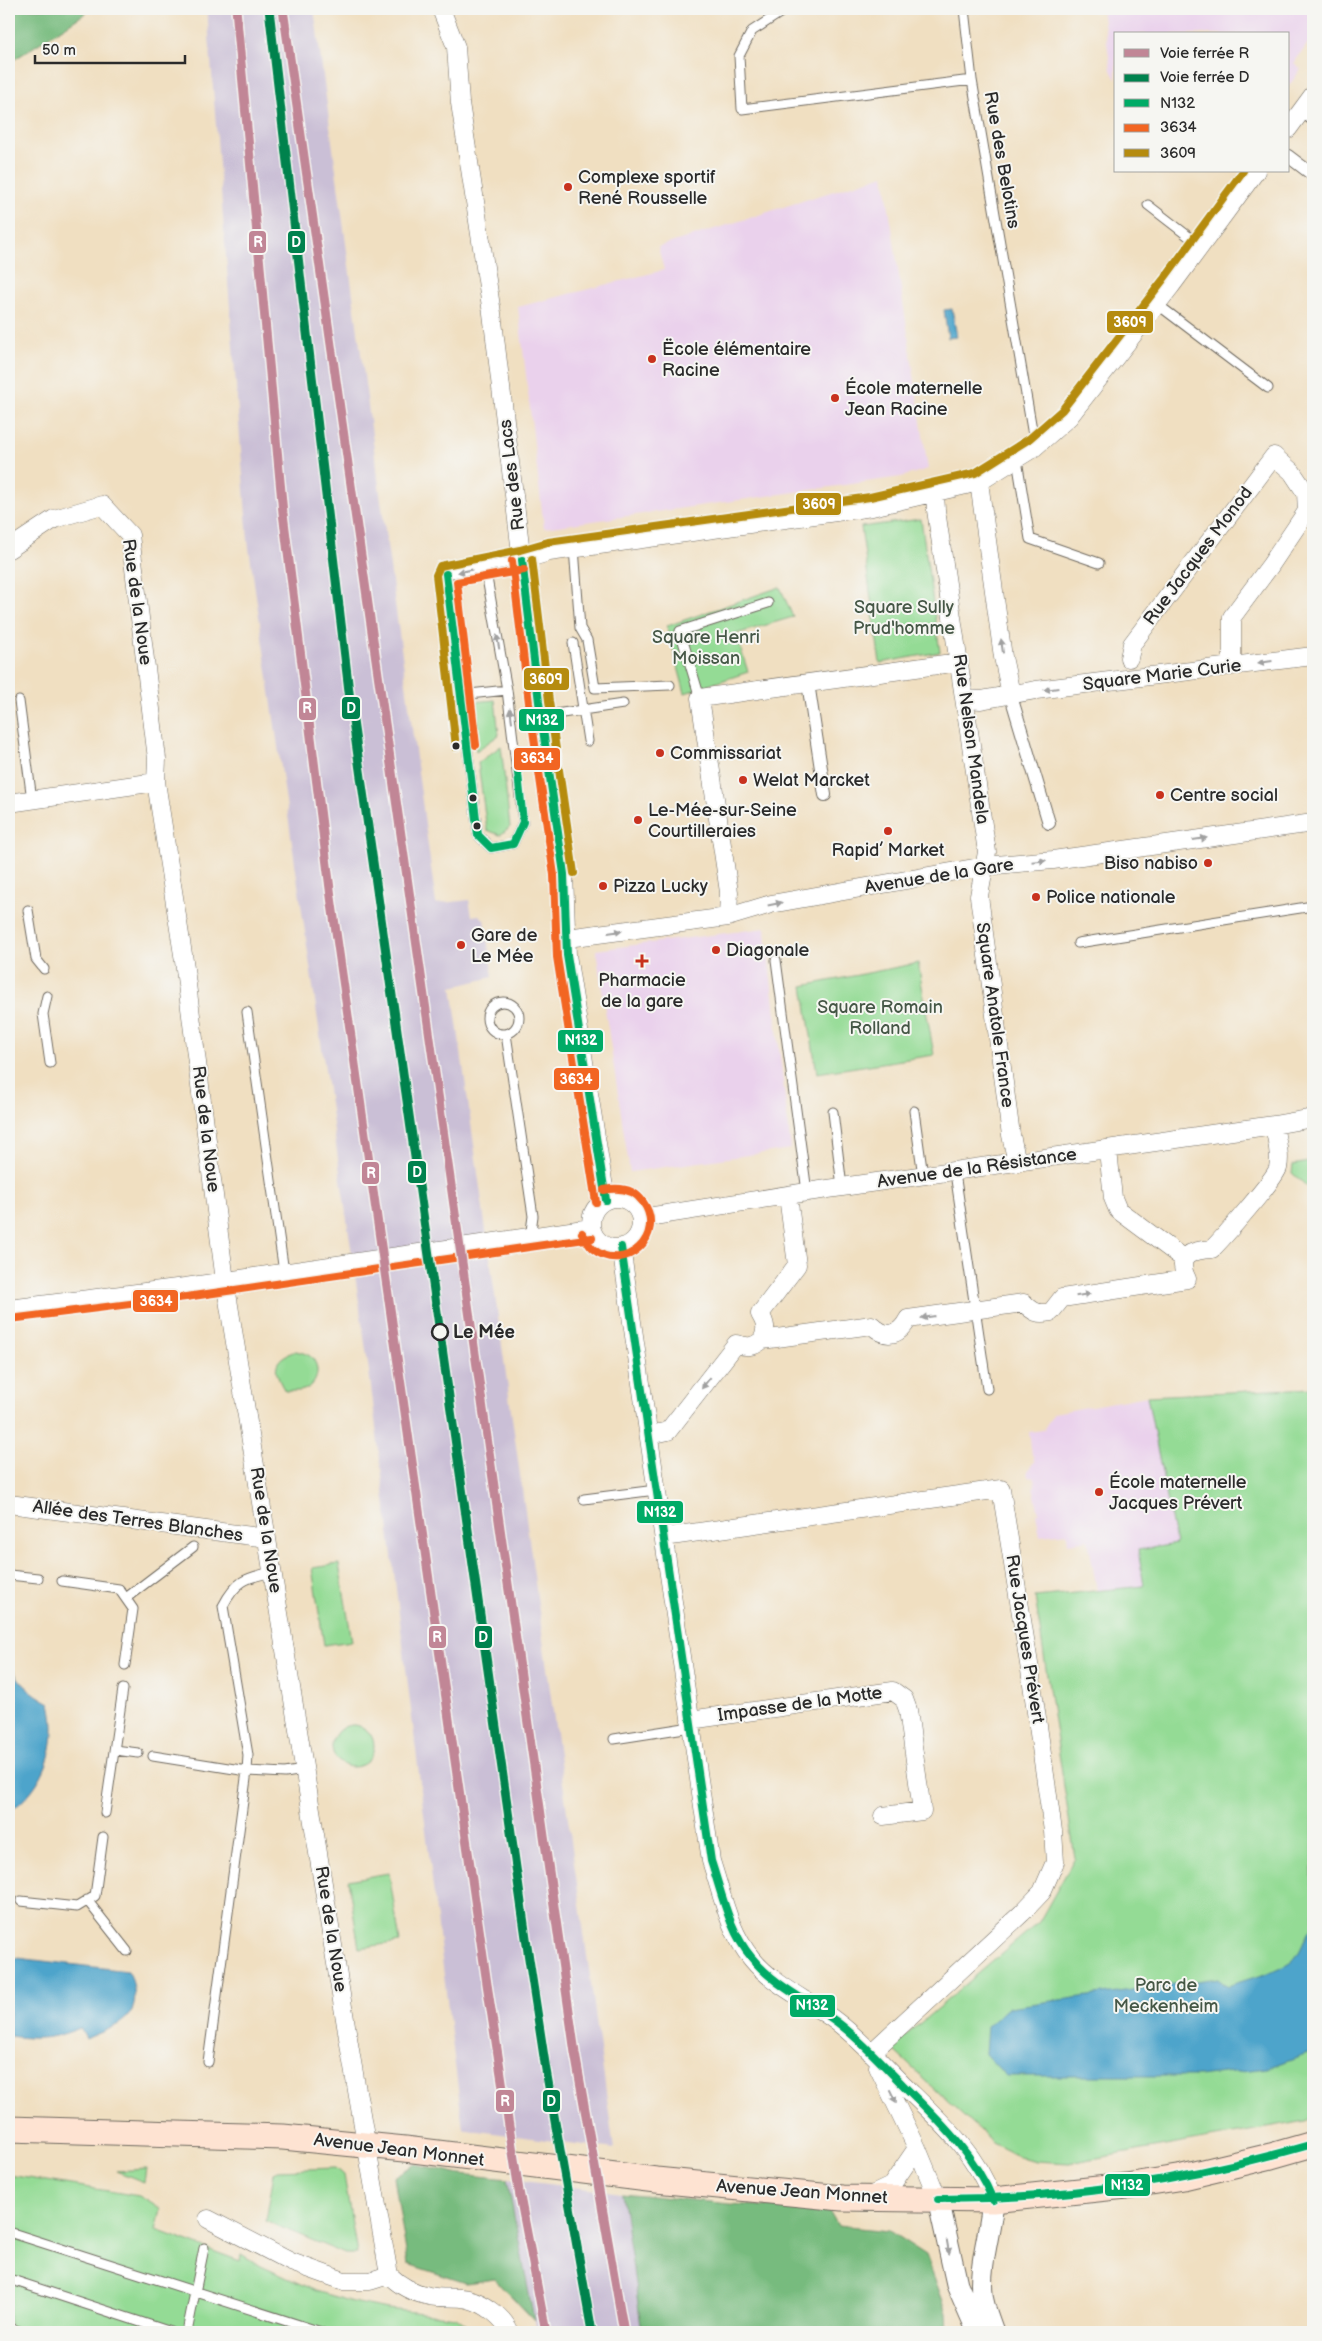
<svg xmlns="http://www.w3.org/2000/svg" width="1322" height="2341" viewBox="0 0 1322 2341" font-family="'Balsamiq Sans',sans-serif">
	<rect width="100%" height="100%" fill="#f6f6f2"/>
	<filter id="ink" filterUnits="userSpaceOnUse"><feTurbulence type="fractalNoise" baseFrequency=".02" numOctaves="2"/><feDisplacementMap in="SourceGraphic" scale="10" xChannelSelector="R" yChannelSelector="G"/><feConvolveMatrix kernelMatrix="1 2 1 2 8 2 1 2 1" color-interpolation-filters="sRGB"/></filter>
	<filter id="wash" filterUnits="userSpaceOnUse"><feTurbulence type="fractalNoise" baseFrequency=".0096" numOctaves="4" result="noise"/><feDisplacementMap in="SourceGraphic" scale="20" xChannelSelector="R" yChannelSelector="G"/><feGaussianBlur stdDeviation="1.12" result="paint"/><feColorMatrix in="noise" values="0 0 0 0 0 0 0 0 0 0 0 0 0 0 0 0 0 1.4 0 .05"/><feComposite in="paint" operator="in"/></filter>
	<g filter="url(#wash)">
		<rect width="100%" height="100%" fill="#f0dfc1"/>
		<path fill="#ead1ec" d="M1102,9H1313V36L1294,63L1301,69L1288,87V34H1116V80L1111,70Z
			M884,175L928,469L901,477L544,528L518,307L664,270L658,247Z
			M765,928L791,1149L630,1172L596,950Z
			M1147,1396L1176,1544L1144,1586L1097,1590L1088,1540L1068,1543L1067,1533L1040,1536L1036,1513H1039L1033,1487L1035,1486L1034,1477H1028L1027,1471L1035,1461L1033,1459L1034,1457L1032,1455L1029,1432L1043,1430L1054,1413Z"/>
		<path fill="#cabfd6" d="M207,9H314L436,904L469,900L472,916L479,915L484,919L493,977L452,987L614,2149L463,2129L369,1371L248,541Z
			M507,2179L622,2193L642,2332H536Z"/>
		<path fill="#94db95" stroke="#608360" d="M921,519L940,652L880,663L861,527Z
			M780,587L793,617L736,634L748,672L685,693L667,626Z
			M495,700L499,735L476,751L471,702Z
			M501,746L510,827L500,835L487,830L478,763Z
			M918,963L934,1055L817,1073L803,986Z
			M1313,1161V1213L1311,1190L1292,1173L1293,1165Z
			M296,1351C300,1352 304,1353 308,1355C320,1361 320,1381 308,1388C302,1392 293,1391 285,1391C273,1371 271,1359 296,1351Z
			M1313,1388V2118L1306,2121L1069,2163L1036,2161L1020,2157L993,2143L891,2048L1039,1922L1075,1858L1035,1597L1144,1586L1138,1550L1176,1544L1147,1396Z
			M339,1564L352,1641L324,1645L312,1568Z
			M332 1746a21 21 0 1 1 42 0a21 21 0 1 1-42 0Z
			M389,1873L400,1942L359,1948L348,1880Z
			M336,2168L344,2175L357,2254H345L266,2221L274,2173L277,2170Z
			M146,2169L144,2182L116,2171Z
			M9,2175L139,2196L161,2209L156,2230L240,2261L241,2254L261,2266L316,2291L352,2302L388,2309L456,2317L476,2332H9Z"/>
		<path fill="#77bb7e" stroke="#517354" d="M9,9H92L9,63Z
			M415,2164L461,2174L507,2179L534,2320L495,2279L466,2283L408,2264L394,2177Z
			M622,2193L730,2204L829,2210L838,2226L889,2231L926,2255L947,2312L948,2332H642Z"/>
		<path fill="#4ea4cb" stroke="#3c687b" d="M952,309L957,337L948,338L944,310Z
			M9,1660C15,1680 31,1693 50,1703C60,1745 45,1787 9,1812Z
			M1313,1926V2051L1267,2068L1198,2076H1006L985,2054L987,2026L1009,2007L1218,1978L1228,1986C1241,1981 1282,1970 1291,1962C1303,1952 1303,1937 1313,1926Z
			M9,1957L128,1971C132,1977 133,1983 134,1990C140,2023 108,2028 86,2039L80,2028C52,2039 39,2040 9,2036Z"/>
	</g>
	<g filter="url(#ink)">
		<g fill="none" stroke-linecap="round" stroke-linejoin="round">
			<defs>
				<path id="service" d="M786,9L752,31L739,56L742,109L972,80L1035,447
					M964,9L972,80
					M1301,112L1313,121
					M1148,205L1201,246
					M1157,304L1268,388
					M1017,460L1030,539L1099,563
					M574,548L580,628L587,640L595,688L670,685
					M485,567L507,690L523,822L513,844L491,848L478,835L446,574L522,560
					M573,643L588,741
					M460,695L507,690
					M700,698L680,631L768,603
					M19,701L32,800
					M542,716L623,704
					M28,910L36,959L44,969
					M1078,943L1313,906
					M776,960L807,1192
					M47,996L43,1014L50,1063
					M487 1018a16 16 0 1 1 32 0a16 16 0 1 1-32 0Z
					M247,1012L284,1272
					M506,1034L533,1216L530,1238
					M914,1111L923,1176
					M833,1112L842,1187
					M955,1173L987,1389
					M584,1499L656,1490
					M272,1572C245,1578 236,1581 223,1606L248,1755L247,1771L285,1773L304,1770
					M9,1575L38,1578
					M62,1581L119,1589L133,1609L125,1665
					M126,1598L193,1547
					M614,1739L691,1727
					M115,1750L138,1753
					M153,1756L247,1771L208,2062
					M105,1813L123,1689
					M87,1900L127,1951
					M21,1901L77,1907L95,1896L103,1837
					M9,2232L321,2332
					M9,2279L171,2332
					M9,2328L22,2332
					M187,2332L204,2248"/>
				<path id="pedestrian" d="M1288,156L1313,175
					M808,683L825,795
					M1013,703L1049,823"/>
				<path id="minor" d="M441,9L456,47L460,103L492,313L539,702L564,874L567,955L606,1200
					M1288,129L1313,95
					M979,482L1003,657L1011,694
					M935,494L936,510L987,852L979,896L1011,1135L1017,1163
					M9,549L54,519L102,505L130,535L157,759L156,782L184,961L225,1281L351,2056L389,2275
					M522,560L549,552L872,507L979,482L1035,447L1069,417L1171,286L1256,171
					M1129,658L1132,644L1274,456L1292,472L1306,493L1307,511L1270,566L1232,617V666
					M965,699L981,700L1036,690L1313,656
					M9,803L156,782
					M728,917L729,892L700,698L959,662
					M567,938L728,917L771,904L985,866L1053,860L1313,823
					M1108,1150L1113,1198L1118,1210L1184,1259
					M591 1223a25 25 0 1 1 50 0a25 25 0 1 1-50 0Z
					M641,1218L807,1192L1274,1125L1313,1118
					M621,1247L711,1861C722,1894 729,1932 752,1959C774,1986 810,2001 837,2022C861,2040 882,2064 903,2085C938,2119 977,2153 993,2200
					M9,1309L185,1287L591,1228
					M762,1340C767,1330 766,1324 760,1314L797,1265L788,1196
					M650,1435L668,1431L736,1344C747,1347 753,1348 762,1340L872,1325C886,1339 899,1336 908,1319L1024,1303C1033,1312 1038,1315 1051,1312L1062,1298L1187,1279C1175,1255 1192,1250 1212,1249C1223,1238 1275,1179 1278,1168C1281,1154 1276,1138 1274,1125
					M9,1504L267,1538
					M664,1537L1001,1489L1030,1670L1053,1831L1055,1862L1042,1892L1022,1913L871,2053
					M690,1720L893,1691L904,1699L908,1710L922,1811L883,1816
					M878,2067L917,2148L938,2199
					M870,2196L891,2186L917,2148
					M208,2219L291,2262L344,2281H370L389,2275C400,2286 414,2293 429,2296C442,2299 456,2296 468,2299C485,2303 503,2317 510,2332"/>
				<path id="tertiary" d="M938,2199L957,2284L978,2332
					M993,2332C989,2320 983,2307 982,2294C979,2262 991,2232 993,2200"/>
				<path id="secondary" d="M9,2129L283,2137L405,2149L656,2180L842,2198L993,2200L1126,2186L1183,2177L1271,2156L1313,2144"/>
			</defs>
			<use href="#service" stroke="#706a60" stroke-width="11"/>
			<use href="#pedestrian" stroke="#706a60" stroke-width="14"/>
			<use href="#minor" stroke="#706a60" stroke-width="19"/>
			<use href="#tertiary" stroke="#706a60" stroke-width="23"/>
			<use href="#secondary" stroke="#706a60" stroke-width="27"/>
			<use href="#service" stroke="#fff" stroke-width="9"/>
			<use href="#pedestrian" stroke="#fff" stroke-width="12"/>
			<use href="#minor" stroke="#fff" stroke-width="18"/>
			<use href="#tertiary" stroke="#fff" stroke-width="21"/>
			<use href="#secondary" stroke="#fee3d2" stroke-width="25"/>
			<defs>
				<path id="bus-1" d="M522,560L539,702L564,874L567,955L606,1200
					M446,574L478,835L491,848L513,844L523,822L516,754
					M621,1247L711,1861C722,1894 729,1931 752,1958C774,1986 809,2001 837,2022C861,2040 881,2063 903,2085C938,2120 973,2152 993,2200
					M938,2199C1068,2199 1188,2180 1313,2144"/>
				<path id="bus-2" d="M512,561L529,703L554,875L557,957L596,1202
					M476,745L457,582L524,570
					M582,1233C586,1238 588,1245 593,1249C625,1275 667,1235 643,1202C634,1189 619,1187 604,1190
					M10,1319L186,1297L592,1238"/>
				<path id="bus-3" d="M532,559L549,701L574,873
					M456,747L436,575L440,566L520,550L548,542L870,497L975,473L1029,439L1062,410L1163,280L1243,171"/>
			</defs>
			<use href="#bus-1" stroke="#f6f6f2" stroke-width="11"/>
			<use href="#bus-2" stroke="#f6f6f2" stroke-width="11"/>
			<use href="#bus-3" stroke="#f6f6f2" stroke-width="11"/>
			<use href="#bus-1" stroke="#00ab66" stroke-width="8"/>
			<use href="#bus-2" stroke="#f26522" stroke-width="8"/>
			<use href="#bus-3" stroke="#b58b0f" stroke-width="8"/>
			<defs>
				<path id="rail-1" d="M236,9L283,513L331,897L487,1984L519,2191L546,2332
					M283,9L575,2053L624,2332"/>
				<path id="rail-2" d="M269,9L350,700L529,1959L546,2070L592,2332"/>
			</defs>
			<use href="#rail-1" stroke="#f6f6f2" stroke-width="12"/>
			<use href="#rail-2" stroke="#f6f6f2" stroke-width="12"/>
			<use href="#rail-1" stroke="#c18696" stroke-width="9"/>
			<use href="#rail-2" stroke="#00824e" stroke-width="9"/>
		</g>
		<defs><path id="oneway-solid" d="M-6-.8H1V-3.2L6.5 0L1 3.2V.8H-6Z" transform="scale(1.25)"/></defs>
		<g fill="#a0a0a0">
			<use href="#oneway-solid" transform="translate(465 571) rotate(169)"/>
			<use href="#oneway-solid" transform="translate(498 642) rotate(-100)"/>
			<use href="#oneway-solid" transform="translate(1002 646) rotate(-98)"/>
			<use href="#oneway-solid" transform="translate(1265 662) rotate(173)"/>
			<use href="#oneway-solid" transform="translate(1051 689) rotate(173)"/>
			<use href="#oneway-solid" transform="translate(511 715) rotate(-98)"/>
			<use href="#oneway-solid" transform="translate(1200 839) rotate(-8)"/>
			<use href="#oneway-solid" transform="translate(1039 861) rotate(-5)"/>
			<use href="#oneway-solid" transform="translate(775 904) rotate(-12)"/>
			<use href="#oneway-solid" transform="translate(615 932) rotate(-8)"/>
			<use href="#oneway-solid" transform="translate(1083 1295) rotate(-9)"/>
			<use href="#oneway-solid" transform="translate(928 1317) rotate(172)"/>
			<use href="#oneway-solid" transform="translate(706 1383) rotate(128)"/>
			<use href="#oneway-solid" transform="translate(893 2096) rotate(63)"/>
			<use href="#oneway-solid" transform="translate(948 2247) rotate(80)"/>
		</g>
	</g>
	<g fill="#c8321e" stroke="#f6f6f2" stroke-width="2">
		<circle cx="568" cy="187" r="5"/>
		<circle cx="652" cy="359" r="5"/>
		<circle cx="835" cy="398" r="5"/>
		<circle cx="660" cy="753" r="5"/>
		<circle cx="743" cy="780" r="5"/>
		<circle cx="1160" cy="795" r="5"/>
		<circle cx="638" cy="820" r="5"/>
		<circle cx="888" cy="831" r="5"/>
		<circle cx="1208" cy="863" r="5"/>
		<circle cx="603" cy="886" r="5"/>
		<circle cx="1036" cy="897" r="5"/>
		<circle cx="461" cy="945" r="5"/>
		<circle cx="716" cy="950" r="5"/>
		<path d="M639.5 953.5h5v5h5v5h-5v5h-5v-5h-5v-5h5z"/>
		<circle cx="1099" cy="1492" r="5"/>
	</g>
	<g fill="#2b2b2b" stroke="#f6f6f2" stroke-width="2">
		<circle cx="456" cy="746" r="4.5"/>
		<circle cx="473" cy="798" r="4.5"/>
		<circle cx="477" cy="826" r="4.5"/>
	</g>
	<circle fill="#f6f6f2" stroke="#2b2b2b" stroke-width="2.5" cx="440" cy="1332" r="8"/>
	<g text-anchor="middle" dominant-baseline="central" stroke-width="4" stroke-linejoin="round" paint-order="stroke">
		<g font-size="18" fill="#2b2b2b" stroke="#f6f6f2">
			<text transform="translate(1002 160) rotate(80)">Rue des Belotins</text>
			<text transform="translate(512 475) rotate(-97)">Rue des Lacs</text>
			<text transform="translate(1198 556) rotate(-53)">Rue Jacques Monod</text>
			<text transform="translate(137 602) rotate(82)">Rue de la Noue</text>
			<text transform="translate(1162 675) rotate(-7)">Square Marie Curie</text>
			<text transform="translate(971 739) rotate(82)">Rue Nelson Mandela</text>
			<text transform="translate(939 876) rotate(-9)">Avenue de la Gare</text>
			<text transform="translate(995 1015) rotate(82)">Square Anatole France</text>
			<text transform="translate(206 1129) rotate(83)">Rue de la Noue</text>
			<text transform="translate(977 1168) rotate(-8)">Avenue de la Résistance</text>
			<text transform="translate(138 1521) rotate(8)">Allée des Terres Blanches</text>
			<text transform="translate(266 1530) rotate(81)">Rue de la Noue</text>
			<text transform="translate(1025 1639) rotate(81)">Rue Jacques Prévert</text>
			<text transform="translate(800 1704) rotate(-8)">Impasse de la Motte</text>
			<text transform="translate(331 1929) rotate(81)">Rue de la Noue</text>
			<text transform="translate(399 2150) rotate(7)">Avenue Jean Monnet</text>
			<text transform="translate(802 2192) rotate(4)">Avenue Jean Monnet</text>
		</g>
		<g font-size="18" fill="#2b2b2b" stroke="#f6f6f2" text-anchor="start">
			<text x="578" y="177">Complexe sportif<tspan x="578" dy="21">René Rousselle</tspan></text>
			<text x="662" y="349">Ëcole élémentaire<tspan x="662" dy="21">Racine</tspan></text>
			<text x="845" y="388">École maternelle<tspan x="845" dy="21">Jean Racine</tspan></text>
			<text x="670" y="753">Commissariat</text>
			<text x="753" y="780">Welat Marcket</text>
			<text x="1170" y="795">Centre social</text>
			<text x="648" y="810">Le-Mée-sur-Seine<tspan x="648" dy="21">Courtilleraies</tspan></text>
			<text x="888" y="850" text-anchor="middle">Rapid’ Market</text>
			<text x="1198" y="863" text-anchor="end">Biso nabiso</text>
			<text x="613" y="886">Pizza Lucky</text>
			<text x="1046" y="897">Police nationale</text>
			<text x="471" y="935">Gare de<tspan x="471" dy="21">Le Mée</tspan></text>
			<text x="726" y="950">Diagonale</text>
			<text x="642" y="980" text-anchor="middle">Pharmacie<tspan x="642" dy="21">de la gare</tspan></text>
			<text x="1109" y="1482">École maternelle<tspan x="1109" dy="21">Jacques Prévert</tspan></text>
		</g>
		<g font-size="18" fill="#455746" stroke="#f6f6f2">
			<text x="904" y="607">Square Sully<tspan x="904" dy="21">Prud'homme</tspan></text>
			<text x="706" y="637">Square Henri<tspan x="706" dy="21">Moissan</tspan></text>
			<text x="880" y="1007">Square Romain<tspan x="880" dy="21">Rolland</tspan></text>
			<text x="1166" y="1985">Parc de<tspan x="1166" dy="21">Meckenheim</tspan></text>
		</g>
		<g font-size="18" font-weight="bold" fill="#2b2b2b" stroke="#f6f6f2" text-anchor="start">
			<text x="453" y="1332">Le Mée</text>
		</g>
	</g>
	<g stroke="#f6f6f2" stroke-width="2">
		<rect x="287" y="230" width="19" height="24" rx="5" fill="#00824e"/>
		<rect x="248" y="230" width="19" height="24" rx="5" fill="#c18696"/>
		<rect x="1106" y="310" width="48" height="24" rx="5" fill="#b58b0f"/>
		<rect x="795" y="492" width="47" height="24" rx="5" fill="#b58b0f"/>
		<rect x="523" y="667" width="47" height="24" rx="5" fill="#b58b0f"/>
		<rect x="341" y="696" width="20" height="24" rx="5" fill="#00824e"/>
		<rect x="298" y="697" width="19" height="24" rx="5" fill="#c18696"/>
		<rect x="518" y="708" width="47" height="24" rx="5" fill="#00ab66"/>
		<rect x="513" y="747" width="48" height="24" rx="5" fill="#f26522"/>
		<rect x="557" y="1029" width="47" height="24" rx="5" fill="#00ab66"/>
		<rect x="553" y="1067" width="47" height="24" rx="5" fill="#f26522"/>
		<rect x="407" y="1160" width="20" height="24" rx="5" fill="#00824e"/>
		<rect x="361" y="1161" width="19" height="24" rx="5" fill="#c18696"/>
		<rect x="132" y="1289" width="47" height="24" rx="5" fill="#f26522"/>
		<rect x="636" y="1500" width="48" height="24" rx="5" fill="#00ab66"/>
		<rect x="474" y="1625" width="19" height="24" rx="5" fill="#00824e"/>
		<rect x="428" y="1625" width="19" height="24" rx="5" fill="#c18696"/>
		<rect x="789" y="1994" width="47" height="24" rx="5" fill="#00ab66"/>
		<rect x="542" y="2089" width="19" height="24" rx="5" fill="#00824e"/>
		<rect x="495" y="2089" width="20" height="24" rx="5" fill="#c18696"/>
		<rect x="1104" y="2173" width="47" height="24" rx="5" fill="#00ab66"/>
	</g>
	<g font-size="14" text-anchor="middle" font-weight="bold" fill="#fff">
		<text x="296" y="247">D</text>
		<text x="258" y="247">R</text>
		<text x="1130" y="327">3609</text>
		<text x="819" y="509">3609</text>
		<text x="546" y="684">3609</text>
		<text x="351" y="713">D</text>
		<text x="307" y="713">R</text>
		<text x="542" y="725">N132</text>
		<text x="537" y="763">3634</text>
		<text x="581" y="1045">N132</text>
		<text x="576" y="1084">3634</text>
		<text x="417" y="1177">D</text>
		<text x="371" y="1178">R</text>
		<text x="156" y="1306">3634</text>
		<text x="660" y="1517">N132</text>
		<text x="483" y="1642">D</text>
		<text x="437" y="1642">R</text>
		<text x="812" y="2010">N132</text>
		<text x="551" y="2106">D</text>
		<text x="505" y="2106">R</text>
		<text x="1127" y="2190">N132</text>
	</g>
	<rect width="1322" height="2341" fill="none" stroke="#f6f6f2" stroke-width="30"/>
	<rect x="1114" y="32" width="175" height="140" fill="#f6f6f2" stroke="#a5a5a2"/>
	<rect x="1124" y="49" width="25" height="8" fill="#c18696" stroke="#a5a5a2"/>
	<text x="1160" y="58" font-size="15" fill="#2b2b2b">Voie ferrée R</text>
	<rect x="1124" y="74" width="25" height="8" fill="#00824e" stroke="#a5a5a2"/>
	<text x="1160" y="82" font-size="15" fill="#2b2b2b">Voie ferrée D</text>
	<rect x="1124" y="99" width="25" height="8" fill="#00ab66" stroke="#a5a5a2"/>
	<text x="1160" y="108" font-size="15" fill="#2b2b2b">N132</text>
	<rect x="1124" y="124" width="25" height="8" fill="#f26522" stroke="#a5a5a2"/>
	<text x="1160" y="132" font-size="15" fill="#2b2b2b">3634</text>
	<rect x="1124" y="149" width="25" height="8" fill="#b58b0f" stroke="#a5a5a2"/>
	<text x="1160" y="158" font-size="15" fill="#2b2b2b">3609</text>
	<path d="M35 55v8h150v-8" fill="none" stroke="#2b2b2b" stroke-width="2.5"/>
	<text x="42" y="55" font-size="15" fill="#2b2b2b" stroke="#f6f6f2" stroke-width="4" paint-order="stroke">50 m</text>
</svg>
